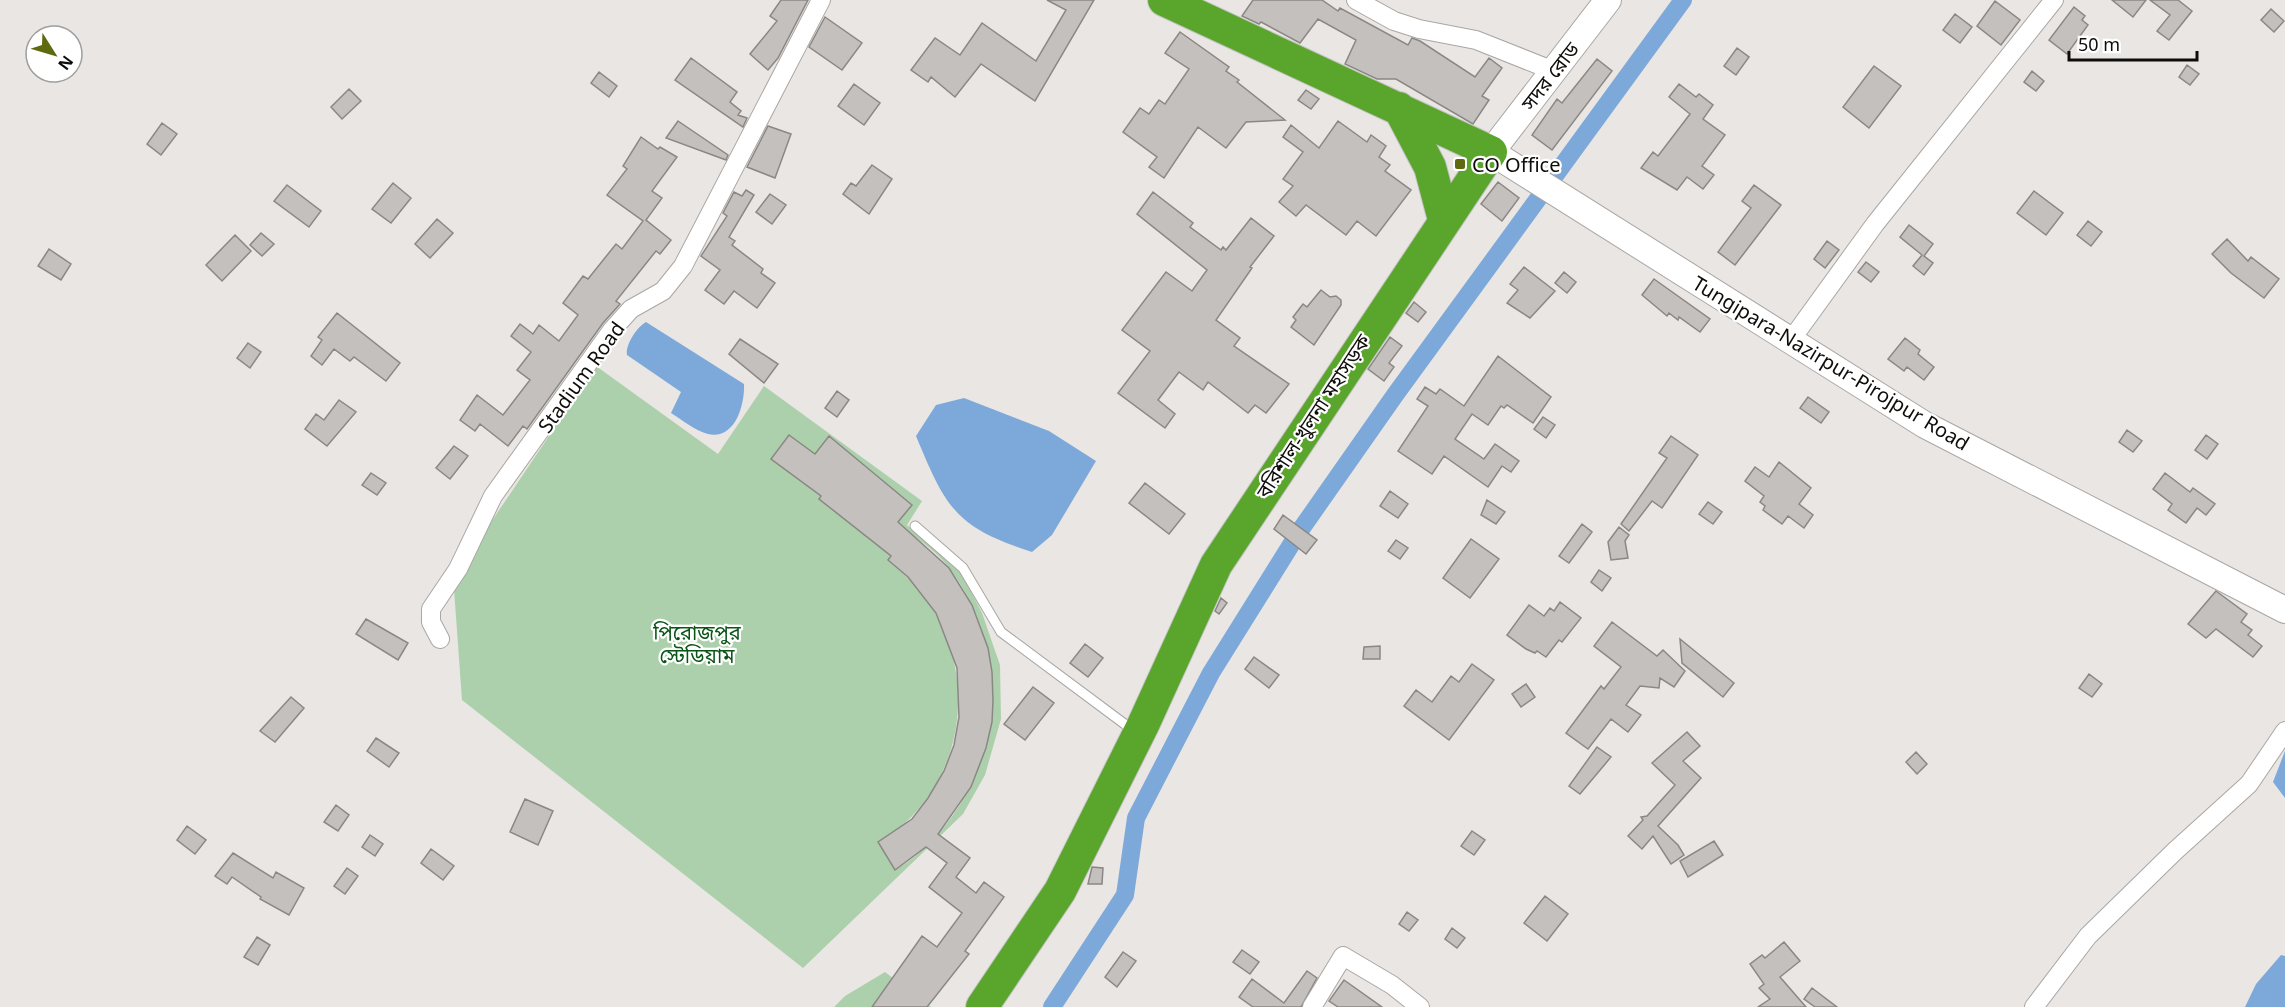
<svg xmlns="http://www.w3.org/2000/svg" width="2285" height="1007" viewBox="0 0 2285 1007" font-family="'Noto Sans','Noto Sans Bengali',sans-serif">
	<rect width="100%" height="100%" fill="#eae6e3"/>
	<path fill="#acd0ac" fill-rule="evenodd" d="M596,366L718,454L764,386L922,501L907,525L959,568L982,613L1000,665L1001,719L985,775L963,814L803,968L462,700L454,589L477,543ZM789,435L828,465L811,488L771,459ZM829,437L850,453L839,466L818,450ZM853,458L912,505L879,546ZM909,532C923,543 939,554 950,569C1002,639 1007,732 959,806C943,831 922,855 895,870L896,831C962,777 975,689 937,614C926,593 906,576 888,560Z
		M885,972L931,1007H834L845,996Z"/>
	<path fill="#7da9da" d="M646,322L744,384C745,403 736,440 708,434C696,431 682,420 671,413L681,392L627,355C625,345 637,327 646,322Z
		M964,398L1049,431L1096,461L1052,535L1032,552C955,527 946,508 916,436L936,405Z
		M2285,751V798L2273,782Z
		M2281,955L2285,956V1007H2245L2256,984Z"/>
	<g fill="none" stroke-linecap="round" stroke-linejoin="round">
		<path stroke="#7da9da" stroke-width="18" d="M1052,1007L1125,895L1136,818L1211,673L1299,532L1395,395L1683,0"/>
	</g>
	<path fill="#c4c0bd" stroke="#8b8784" stroke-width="1.5" d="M781,0H808L778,58L768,70L750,54L777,21L770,16Z
		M1047,0H1094L1035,101L981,64L955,97L931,77L928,82L911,70L935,38L960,55L982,23L1036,61L1066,10Z
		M1253,0H1322L1338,11L1340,8L1408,45L1412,38L1420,41L1475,77L1489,58L1502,68L1482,96L1489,100L1473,124L1396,79H1377L1345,64L1356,40L1318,19L1300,43L1261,22L1259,24L1242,16Z
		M2112,0H2146L2133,17Z
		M2150,0H2178L2192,11L2169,40L2157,31L2170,15Z
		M1995,1L2020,20L2001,45L1977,26Z
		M2074,7L2085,16L2082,20L2088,25L2067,54L2049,40Z
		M2271,9L2284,21L2274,32L2261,20Z
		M1955,14L1972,27L1960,43L1943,30Z
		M825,17L862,43L842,70L809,47Z
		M1180,32L1229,67L1226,71L1239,80L1237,82L1285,120L1246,122L1226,148L1198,127L1164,178L1149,167L1157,157L1123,132L1140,108L1149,114L1159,100L1165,104L1189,69L1165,53Z
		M1737,48L1749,57L1736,75L1724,66Z
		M691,58L737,92L730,102L741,111L738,115L747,118L743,127L675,80Z
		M1597,59L1612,71L1552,150L1532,135L1557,99L1562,103Z
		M2187,65L2199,74L2190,85L2179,77Z
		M1874,66L1901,86L1869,128L1843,107Z
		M2032,71L2044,81L2036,91L2024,82Z
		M599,72L617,86L609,97L591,83Z
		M854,84L880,103L864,125L838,106Z
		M1679,84L1696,97L1699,94L1713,105L1703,119L1725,135L1702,166L1714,175L1703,189L1687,177L1677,190L1641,168L1653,152L1658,156L1690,114L1669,97Z
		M349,89L361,101L342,119L331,107Z
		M1306,90L1319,99L1311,109L1298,100Z
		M678,121L728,155L726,160L666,138Z
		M1338,121L1367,142L1371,135L1386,146L1379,157L1390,165L1385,171L1411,190L1376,236L1357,221L1346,235L1306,205L1296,216L1279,202L1293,186L1283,179L1303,152L1283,137L1291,125L1319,148Z
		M162,123L177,134L161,155L147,144Z
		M768,126L791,134L775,178L747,167Z
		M641,137L658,149L660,147L677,157L652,191L662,198L646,220L671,240L660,254L656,251L616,301L620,304L603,323L527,429L523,426L508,446L480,424L475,431L460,420L477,395L503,415L530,380L517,370L531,352L511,336L520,324L533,334L539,325L559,341L578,315L563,303L583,276L588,279L616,244L622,249L643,221L607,195L627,169L623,166Z
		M872,165L892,179L869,214L843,194L851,183L856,186Z
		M1498,182L1519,198L1502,221L1481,204Z
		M393,183L411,198L391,223L372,209Z
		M287,185L321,211L309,227L274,201Z
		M1754,185L1781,205L1735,265L1718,252L1751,208L1742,201Z
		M746,190L754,195L729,237L735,241L732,245L763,269L761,273L775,283L757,308L734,291L724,304L705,290L720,270L701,256L727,216L723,213L734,192L742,196Z
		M2034,191L2063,213L2046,235L2017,213Z
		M1153,192L1193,223L1190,227L1221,250L1223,247L1226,250L1251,218L1274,236L1250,267L1252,268L1216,320L1240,338L1234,346L1289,384L1266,413L1255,405L1248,413L1208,382L1203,390L1179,372L1158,400L1175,414L1165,428L1118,393L1150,351L1122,330L1166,272L1192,291L1207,270L1137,214Z
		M770,194L786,205L772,224L756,212Z
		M437,219L453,233L430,258L415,244Z
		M2088,221L2102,232L2091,246L2077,235Z
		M1909,225L1933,244L1924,256L1933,263L1924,275L1913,266L1922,255L1900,237Z
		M261,233L274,244L262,256L250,245Z
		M235,235L251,251L222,281L206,265Z
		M2227,239L2248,261L2251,257L2279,279L2264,298L2231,273L2212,254Z
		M1827,241L1839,250L1825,268L1814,259Z
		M49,249L71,264L61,280L38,266Z
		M1866,262L1879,272L1871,282L1858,272Z
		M1524,267L1555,291L1530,318L1507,303L1518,290L1510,284Z
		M1564,272L1576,282L1567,293L1555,283Z
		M1654,279L1710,319L1700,332L1679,317L1678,320L1669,313L1667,316L1642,295Z
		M1321,290L1330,297L1336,296L1341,300V305L1314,345L1291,327L1296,320L1293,317L1303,304L1307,307Z
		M1414,302L1426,312L1418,322L1406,313Z
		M337,313L400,363L386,381L354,357L350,361L334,349L322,365L311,356L322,340L318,337Z
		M1390,337L1402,346L1389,363L1394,367L1384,381L1368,369Z
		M1905,338L1920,350L1918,354L1934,367L1924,380L1907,367L1904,371L1888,359Z
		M740,339L778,364L764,383L729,354Z
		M248,343L261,352L250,368L237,358Z
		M1498,356L1551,397L1533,423L1507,405L1504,408L1501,406L1488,425L1472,414L1455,439L1484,459L1495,444L1519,461L1511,472L1502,466L1488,487L1444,456L1432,474L1398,451L1428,406L1417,399L1425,387L1436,394L1440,389L1464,406Z
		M837,391L849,400L837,417L825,408Z
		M1808,397L1829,412L1821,423L1800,408Z
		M339,400L356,412L327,446L305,429L316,414L324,420Z
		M1543,417L1555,425L1546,438L1534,429Z
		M2127,430L2142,441L2133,452L2119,442Z
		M789,435L815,454L829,436L912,505L898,522L949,568L972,605L988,648L992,672L993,701L992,722L986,748L971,787L938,834L970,858L956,877L976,893L984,882L1004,897L965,951L969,954L927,1007H872L922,936L937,947L962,913L929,887L947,863L926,847L895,870L878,842L912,819L928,798L944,771L954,745L959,717L957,668L936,613L908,577L888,560L891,556L819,499L821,496L771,459Z
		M2206,435L2218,444L2207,459L2195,450Z
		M1671,436L1698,455L1662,508L1652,501L1629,531L1621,524L1667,458L1659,453Z
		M454,446L468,456L450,479L436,468Z
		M1779,462L1811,488L1799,504L1813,515L1804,528L1788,516L1782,524L1763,510L1765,506L1760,502L1764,496L1745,481L1755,467L1769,477Z
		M371,473L386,483L377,495L362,485Z
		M2165,473L2190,492L2193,488L2215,504L2206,515L2197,508L2186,523L2168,510L2172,504L2153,489Z
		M1145,483L1185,514L1169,534L1129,503Z
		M1390,491L1408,504L1398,518L1380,506Z
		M1487,500L1505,512L1496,524L1481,515Z
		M1708,502L1722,512L1713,524L1699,514Z
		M1283,515L1317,540L1306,554L1274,529Z
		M1582,524L1592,532L1569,563L1559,556Z
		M1619,527L1629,535L1625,541L1628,558L1611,560L1608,542Z
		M1471,539L1499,559L1470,598L1443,578Z
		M1396,540L1408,548L1400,559L1388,551Z
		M1599,570L1611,578L1602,591L1591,582Z
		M2216,591L2247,614L2241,622L2252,630L2248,635L2262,646L2253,657L2216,629L2206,638L2188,624Z
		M1221,598L1227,603L1219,614L1215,611Z
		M1560,602L1581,618L1562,642L1559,640L1546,657L1537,651L1535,653L1526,649L1507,635L1529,605L1544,616L1550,608L1554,611Z
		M366,619L408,643L398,660L356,634Z
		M1612,622L1657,656L1663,650L1685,671L1674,687L1660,678L1659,688L1640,686L1626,705L1641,715L1628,732L1611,719L1588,749L1566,733L1601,686L1604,689L1621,667L1594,646Z
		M1680,639L1734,683L1723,697L1682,663Z
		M1085,644L1103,658L1088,677L1070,663Z
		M1380,646V659H1363L1364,647Z
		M1254,657L1279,675L1269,688L1245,669Z
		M1472,664L1494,680L1449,740L1404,706L1416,690L1432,702L1451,676L1459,682Z
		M2089,674L2102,684L2092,697L2079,688Z
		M1526,684L1535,697L1521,707L1512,694Z
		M1033,687L1054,703L1025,740L1004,724Z
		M291,697L304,708L275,742L260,731Z
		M1687,732L1700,746L1683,761L1701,778L1658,826L1678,845L1684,855L1671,864L1653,836L1642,849L1628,836L1643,820L1641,817L1647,816L1675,785L1652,763Z
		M376,738L399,753L389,767L367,751Z
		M1597,747L1611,757L1580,794L1569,786Z
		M1916,752L1927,764L1917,774L1906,762Z
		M525,799L553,811L538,845L510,832Z
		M336,805L349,815L338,831L324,822Z
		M187,826L206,840L195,854L177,840Z
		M1472,831L1485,840L1474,855L1461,846Z
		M370,835L383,844L375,856L362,847Z
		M1714,841L1723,855L1688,877L1680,861Z
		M431,849L454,866L443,880L421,863Z
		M233,853L273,878L276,872L304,888L289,915L260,899L261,897L232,877L227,884L215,876Z
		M1092,867L1103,868L1102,884H1088Z
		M347,868L358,876L345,894L334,886Z
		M1545,896L1568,914L1547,941L1524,923Z
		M1407,912L1418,920L1409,931L1399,924Z
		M1452,928L1465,938L1457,948L1445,939Z
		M257,937L270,945L258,965L244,957Z
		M1784,942L1800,961L1780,977L1806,1007H1758L1770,999L1759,988L1764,984L1750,964L1762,955L1765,958Z
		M1242,950L1259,962L1250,974L1233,962Z
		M1123,952L1136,961L1117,987L1105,977Z
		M1307,971L1317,978L1301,1007H1253L1239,997L1252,979L1284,1003Z
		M1344,980L1382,1007H1338L1329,1001Z
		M1812,988L1837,1007H1815L1804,999Z"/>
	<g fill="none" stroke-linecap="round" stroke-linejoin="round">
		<defs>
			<path id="lane" d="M915,526L963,568L1001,632L1134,731"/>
			<path id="street" d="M1356,0L1394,21L1419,29L1476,40L1554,71
				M1791,340L1875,224L2054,0
				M440,639L431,622V609L458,569L493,496L612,330L631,309L663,291L683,266L821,0
				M1312,1007L1343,956L1392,985L1420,1007
				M2034,1007L2088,936L2175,851L2249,784L2285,731"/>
			<path id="secondary" d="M1608,0L1491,152L1925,425L2285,610"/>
			<path id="highway" d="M1399,108L1430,167L1444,220
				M982,1007L1060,891L1143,725L1216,565L1491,152L1164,0"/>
		</defs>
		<use href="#lane" stroke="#aaa6a3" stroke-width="11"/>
		<use href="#street" stroke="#aaa6a3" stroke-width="20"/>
		<use href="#secondary" stroke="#aaa6a3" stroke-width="28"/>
		<use href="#highway" stroke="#c5c5c4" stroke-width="34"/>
		<use href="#lane" stroke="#fff" stroke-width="9"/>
		<use href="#street" stroke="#fff" stroke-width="18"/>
		<use href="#secondary" stroke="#fff" stroke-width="26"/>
		<use href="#highway" stroke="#5aa62d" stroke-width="32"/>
	</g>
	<rect fill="#5f690e" stroke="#fff" stroke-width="2" x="1454" y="158" width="12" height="12" rx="3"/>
	<g text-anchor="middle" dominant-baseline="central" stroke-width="4.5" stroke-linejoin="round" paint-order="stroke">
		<g font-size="20" fill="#0e0d0b" stroke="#fff">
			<text transform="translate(1550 76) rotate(-52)">সদর রোড</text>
			<text transform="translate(1831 363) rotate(31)">Tungipara-Nazirpur-Pirojpur Road</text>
			<text transform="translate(581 377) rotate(-54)">Stadium Road</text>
			<text transform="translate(1313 416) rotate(-57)">বরিশাল-খুলনা মহাসড়ক</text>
		</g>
		<g font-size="20" fill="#0e0d0b" stroke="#fff" text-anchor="start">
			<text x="1472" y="164">CO Office</text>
		</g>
		<g font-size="20" fill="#095416" stroke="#fff">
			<text x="697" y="632">পিরোজপুর<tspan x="697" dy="23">স্টেডিয়াম</tspan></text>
		</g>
	</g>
	<g transform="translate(54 54) rotate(127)"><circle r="28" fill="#ffffff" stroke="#9f9e9d" stroke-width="1.5"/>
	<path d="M0-4.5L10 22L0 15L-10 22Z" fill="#5f690e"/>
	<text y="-9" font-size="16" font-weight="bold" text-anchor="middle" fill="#0e0d0b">N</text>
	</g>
	<path d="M2069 51v9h128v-9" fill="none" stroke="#0e0d0b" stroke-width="3"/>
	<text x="2078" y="51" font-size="18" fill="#0e0d0b" stroke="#ffffff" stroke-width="4.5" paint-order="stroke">50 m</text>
</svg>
